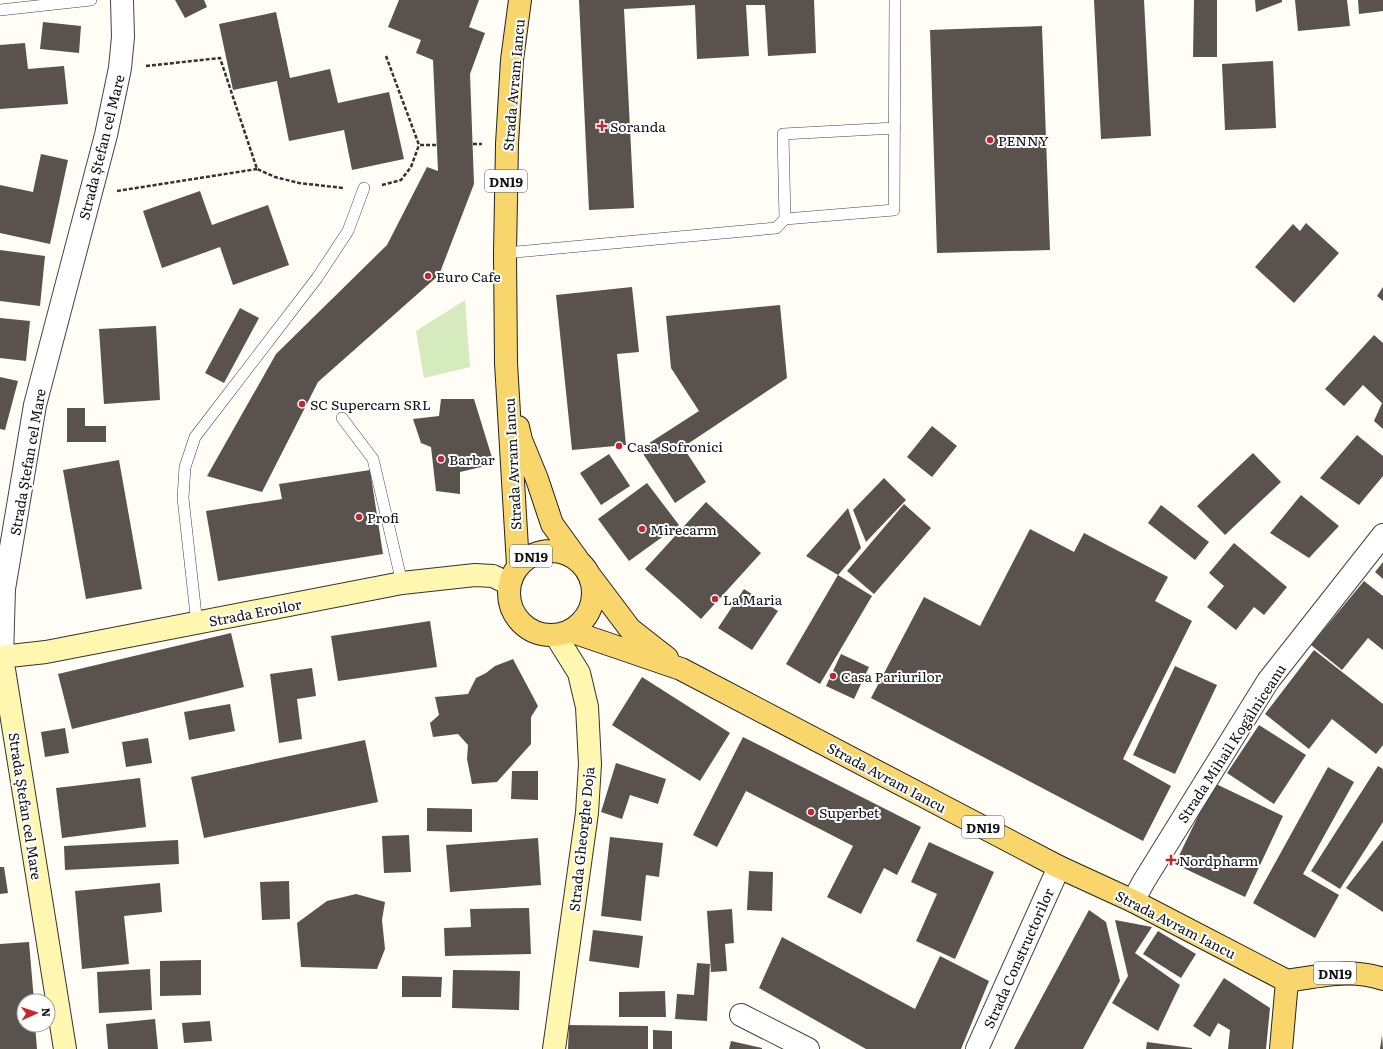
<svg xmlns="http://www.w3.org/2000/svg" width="1383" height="1049" viewBox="0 0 1383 1049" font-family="Literata,serif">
	<rect width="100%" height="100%" fill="#fffdf5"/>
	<path fill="#d5ebbd" d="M465,300L470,367L424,378L416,331Z"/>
	<path fill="#5a524d" d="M175,0H204L207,7L185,18Z
		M399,0H479L469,27L485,33L470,74L474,184L439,275L318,382L262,492L207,476L276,354L387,245L427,167L438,171L433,60L416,53L421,40L388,27Z
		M579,0H814L816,53L768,56L765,5H746L749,56L697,59L695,5L624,9L634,208L589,210Z
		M1094,0H1144L1151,136L1101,139Z
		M1194,0H1217V57H1193Z
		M1255,0H1282V2L1256,12Z
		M1295,0H1347L1350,26L1298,31Z
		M1358,0H1383V11L1359,14Z
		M276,12L290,78L330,69L338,103L389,92L404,159L352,170L344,130L289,141L277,81L233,90L219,24Z
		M43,22L81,26L79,53L40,49Z
		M1042,26L1050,250L937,253L930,30Z
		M25,43L28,69L64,66L68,104L0,109V45Z
		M1273,61L1276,128L1225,130L1222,64Z
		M41,154L68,160L50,244L0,233V185L33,192Z
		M200,191L212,225L268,205L289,265L233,285L220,247L162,268L143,211Z
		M1306,223L1339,253L1294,303L1255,267L1293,224L1300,231Z
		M0,250L45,256L40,306L0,301Z
		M632,287L639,352L617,354L626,445L572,450L556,295Z
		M1383,287V301L1377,296Z
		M780,305L787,378L683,447L706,482L675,503L640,449L699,411L671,368L666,316Z
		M240,308L259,318L224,383L205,373Z
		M0,318L30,321L26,361L0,358Z
		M156,326L160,400L104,404L99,329Z
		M1374,335L1383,343V429L1374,421L1382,403L1363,385L1344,406L1325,389Z
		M0,377L18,381L5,430L0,429Z
		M441,399H474L494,464L460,472V494L436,491L431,447L421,443L413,419L439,416Z
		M67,408H85V426H106V442H67Z
		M932,426L957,446L932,477L907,457Z
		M1357,435L1383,456V476L1359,505L1320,478Z
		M1253,453L1281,482L1225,535L1197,506Z
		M609,454L630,486L601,505L580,473Z
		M119,460L142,589L86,599L63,470Z
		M370,470L383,554L218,581L206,511L282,499L279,484Z
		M884,478L906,500L866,542L853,510Z
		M647,483L679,525L629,561L598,519Z
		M1301,495L1339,526L1309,558L1270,533Z
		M706,502L761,553L701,619L645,569Z
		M904,504L931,528L874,594L847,571Z
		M1161,505L1209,542L1195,560L1148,523Z
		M848,508L861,548L838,575L806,556Z
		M1030,529L1074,552L1084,533L1168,577L1155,601L1192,621L1123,759L1171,786L1143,841L871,698L924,597L980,626Z
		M1234,543L1287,587L1264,615L1254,607L1236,630L1207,607L1224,586L1209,573Z
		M1383,562V579L1375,572Z
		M838,575L872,596L820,684L786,664Z
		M1364,581L1383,596V650L1368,638L1342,670L1311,645Z
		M744,589L778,611L752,650L718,628Z
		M430,621L437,667L338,681L331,636Z
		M231,633L244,687L72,729L58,674Z
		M1314,650L1383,704V745L1376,754L1332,719L1309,749L1265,714Z
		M841,654L869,667L854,699L826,686Z
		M513,659L538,706L531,717V744L497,782L472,784L467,759L468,745L458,734L433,737L430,723L439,715L435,697L468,694L476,678L486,673L495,666Z
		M1175,666L1217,685L1175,774L1133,755Z
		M312,668L316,696L297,699L302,739L279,743L270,674Z
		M642,677L730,733L700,781L612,725Z
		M230,704L235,731L189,740L184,712Z
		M1259,725L1306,755L1274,804L1227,773Z
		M65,728L69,753L45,757L41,732Z
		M743,737L921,827L897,875L884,868L861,914L827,897L853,846L746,791L717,847L693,835Z
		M148,738L152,763L126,767L122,742Z
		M365,740L378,802L204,838L191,777Z
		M616,763L666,779L658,804L630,795L622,819L601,812Z
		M1378,766L1383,769V822L1340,889L1311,871Z
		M1328,767L1354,782L1303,874L1339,895L1315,938L1253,903Z
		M512,771H538V800L511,799Z
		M140,778L146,827L62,838L56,788Z
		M1214,783L1283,816L1245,897L1175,864Z
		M427,808L472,809V832L427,831Z
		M409,835L411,872L384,873L382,836Z
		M610,837L663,843L659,877L646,875L641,921L601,916Z
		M538,838L541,885L450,892L446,845Z
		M178,840L179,864L65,870L64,846Z
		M1383,840V912L1346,888Z
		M929,842L994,872L955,959L916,941L937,894L911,882Z
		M0,867H4L8,893L0,894Z
		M749,871L773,872L772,911L747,910Z
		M289,881L290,919L262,920L260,882Z
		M160,883L162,912L124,916L129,964L82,969L75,891Z
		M356,894L385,902L382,920L385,949L377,969L301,967L297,923L327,901Z
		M529,908L531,954L445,956L444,928L471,927L470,909Z
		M732,909L734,943L725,944L727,971L711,972L707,911Z
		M1089,910L1106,922L1120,981L1083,1049H1014Z
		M1115,920L1152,927L1135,953L1180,985L1158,1031L1112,1003L1128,976Z
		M593,930L643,936L639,968L589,961Z
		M1158,931L1196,954L1181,978L1143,954Z
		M782,937L915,1009L940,956L989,981L961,1049H866L759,988Z
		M29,942L34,1001H24V1025H35L37,1049H0V944Z
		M201,960V995L160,996V961Z
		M697,963L710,964L707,1021L675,1019L677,994L694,995Z
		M150,969L152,1010L99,1013L97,972Z
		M453,970L520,971L519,1010L452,1008Z
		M402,976L442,977L441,997H402Z
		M1224,978L1270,1008L1266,1049H1228L1230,1030L1218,1023L1210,1037L1193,1026Z
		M665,991L666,1017H619V992Z
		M155,1019L158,1049H108L106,1024Z
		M210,1021L212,1041L184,1043L182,1023Z
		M569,1025L648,1026V1049H568Z
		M653,1030L672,1031V1049H653Z
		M1382,1035L1383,1049H1380Z
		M731,1041L762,1048V1049H729Z
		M1147,1042L1192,1048V1049H1146Z"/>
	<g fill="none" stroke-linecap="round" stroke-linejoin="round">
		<defs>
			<path id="lane" d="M0,10L91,0
				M785,219L783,134L895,128
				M505,253L776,228L785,219L894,210L895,0
				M342,418L373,459L402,583
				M197,624L183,498L185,467L195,437L317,278L348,231L364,188"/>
			<path id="street" d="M2,657L4,589L35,405L106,135L120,68L123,37L122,0
				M1133,901L1144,881L1268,681L1383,535
				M741,1015L808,1049
				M977,1049L1059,867"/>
			<path id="secondary" d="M0,657L46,652L402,583L475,575L493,576L509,584
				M2,657L65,1049
				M554,1049L587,813L590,764L587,707L579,673L556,636"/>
			<path id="primary" d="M518,427L521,440L537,479L552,524L578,560
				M509 593a42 42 0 1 1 84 0a42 42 0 1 1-84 0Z
				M518,565L506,363L505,253L507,144L512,60L520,0
				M590,576L630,629L667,658
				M570,631L681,669L1059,867L1133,901L1287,981
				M1287,981C1318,976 1352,968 1383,979
				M1281,1049L1287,981"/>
		</defs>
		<use href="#lane" stroke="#444" stroke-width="12"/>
		<use href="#street" stroke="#444" stroke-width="24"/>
		<use href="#secondary" stroke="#333" stroke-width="24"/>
		<use href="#primary" stroke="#222" stroke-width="24"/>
		<path stroke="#333" stroke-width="2.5" stroke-dasharray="4 2" stroke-linecap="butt" d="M386,56L419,145H437
			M146,66L220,58L257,169L275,177L299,183L343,188
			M473,144H482
			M382,185L401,180L411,167L419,145
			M117,191L257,169"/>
		<use href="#lane" stroke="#fff" stroke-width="11"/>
		<use href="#street" stroke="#fff" stroke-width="22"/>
		<use href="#secondary" stroke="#fff6b0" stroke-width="22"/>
		<use href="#primary" stroke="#f9d66b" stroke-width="22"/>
	</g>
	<g fill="#c4262e" stroke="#fff" stroke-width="1.5">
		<path d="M600 120h4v4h4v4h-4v4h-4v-4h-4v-4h4z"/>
		<circle cx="990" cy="140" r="4"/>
		<circle cx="428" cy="276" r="4"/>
		<circle cx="302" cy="404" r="4"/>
		<circle cx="619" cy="446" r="4"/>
		<circle cx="441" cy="459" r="4"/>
		<circle cx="359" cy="517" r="4"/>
		<circle cx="642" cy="529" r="4"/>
		<circle cx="715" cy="599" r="4"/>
		<circle cx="833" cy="676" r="4"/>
		<circle cx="811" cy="812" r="4"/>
		<path d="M1169 854h4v4h4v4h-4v4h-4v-4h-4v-4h4z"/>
	</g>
	<g text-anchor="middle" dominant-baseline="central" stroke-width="4" stroke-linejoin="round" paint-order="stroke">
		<g fill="#fff" stroke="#585858" stroke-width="1">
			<rect x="485" y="170" width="42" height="22" rx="3"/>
			<rect x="510" y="545" width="42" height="22" rx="3"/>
			<rect x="962" y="816" width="42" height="22" rx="3"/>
			<rect x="1314" y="962" width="42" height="22" rx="3"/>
		</g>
		<g font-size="13" font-weight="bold" fill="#111">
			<text x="506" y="181">DN19</text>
			<text x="531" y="556">DN19</text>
			<text x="983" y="827">DN19</text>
			<text x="1335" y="973">DN19</text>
		</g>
		<g font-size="14" fill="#111" stroke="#fff">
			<text transform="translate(513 85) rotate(-85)">Strada Avram Iancu</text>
			<text transform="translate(101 147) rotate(-76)">Strada Ștefan cel Mare</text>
			<text transform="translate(27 462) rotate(-80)">Strada Ștefan cel Mare</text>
			<text transform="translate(512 464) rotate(-93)">Strada Avram Iancu</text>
			<text transform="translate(255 612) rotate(-11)">Strada Eroilor</text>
			<text transform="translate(1231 743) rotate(-57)">Strada Mihail Kogălniceanu</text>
			<text transform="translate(887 777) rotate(28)">Strada Avram Iancu</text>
			<text transform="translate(26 806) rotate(81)">Strada Ștefan cel Mare</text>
			<text transform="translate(581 839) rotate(-84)">Strada Gheorghe Doja</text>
			<text transform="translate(1176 924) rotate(27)">Strada Avram Iancu</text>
			<text transform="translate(1018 958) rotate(-66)">Strada Constructorilor</text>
		</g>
		<g font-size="14" fill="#111" stroke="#fff" text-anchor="start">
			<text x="610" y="126">Soranda</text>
			<text x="998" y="140">PENNY</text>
			<text x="436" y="276">Euro Cafe</text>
			<text x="310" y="404">SC Supercarn SRL</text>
			<text x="627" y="446">Casa Sofronici</text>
			<text x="449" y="459">Barbar</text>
			<text x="367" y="517">Profi</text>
			<text x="650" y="529">Mirecarm</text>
			<text x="723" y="599">La Maria</text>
			<text x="841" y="676">Casa Pariurilor</text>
			<text x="819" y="812">Superbet</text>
			<text x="1179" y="860">Nordpharm</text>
		</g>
	</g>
	<g transform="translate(36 1013) rotate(87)"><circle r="19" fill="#ffffff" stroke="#a0a0a0"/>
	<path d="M0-3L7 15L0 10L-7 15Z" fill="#c4262e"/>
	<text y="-6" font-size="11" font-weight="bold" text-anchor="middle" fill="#111111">N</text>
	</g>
</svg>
